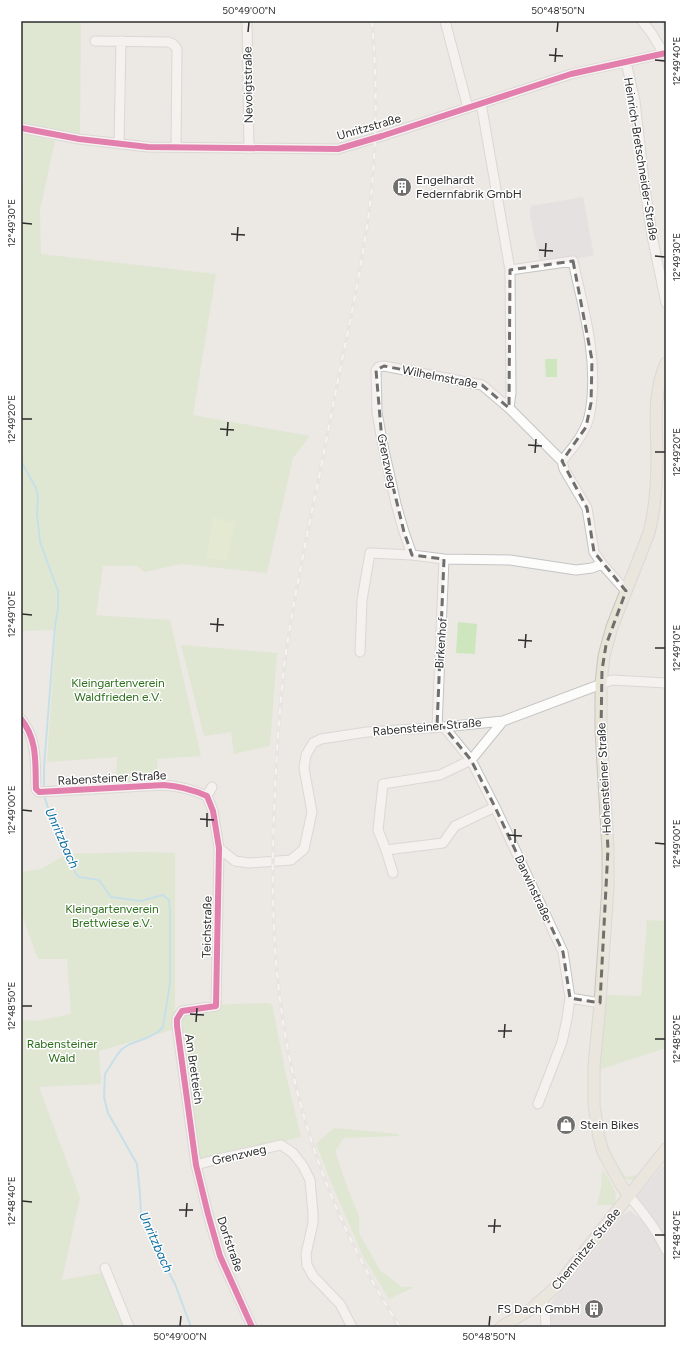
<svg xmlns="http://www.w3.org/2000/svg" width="687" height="1348" viewBox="0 0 687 1348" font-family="Figtree,sans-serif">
	<rect width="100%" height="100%" fill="#ece8e4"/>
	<path fill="#dcd9db" d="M583,197L594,255L547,264L540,261L530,216L531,206Z
		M666,1162V1327H552L550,1306L553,1300L568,1284L622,1216L630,1211L639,1218L637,1196Z"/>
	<path fill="#cee6be" d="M21,21H81L80,135L52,130L21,123Z
		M24,133L55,141L40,210L41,254L216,274L193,415L310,436L293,458L267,573L181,564L144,572L138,566H103L96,615L170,620L201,756L157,759L158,782L116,784L117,757L47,762L56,630L21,631V217L23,211Z
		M545,359H557V377H546Z
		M458,622L477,624L475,654L456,653Z
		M181,645L277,653L270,746L234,754L231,732L204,736Z
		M141,852L175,853V1010L212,1005L265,1003L272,1004L286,1075L301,1137L193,1163L175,1029L99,1051L101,1084L39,1087L80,1197L62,1280L102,1273L127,1327H21V1020L37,1021L71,1014L67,959H38L21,912V872L41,869L67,854Z
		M647,920L666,921V1048L601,1069C599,1078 600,1087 600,1097C601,1126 607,1152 625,1176L628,1177L636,1175V1178C627,1183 622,1176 618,1168C612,1158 605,1147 603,1135C593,1090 601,1043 605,997L608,995L641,996Z
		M334,1128L399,1134V1136L344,1138L335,1151L347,1187L359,1216V1233L380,1270L402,1287H414L389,1299L363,1256L331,1182L316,1144Z
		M602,1169C609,1180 621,1193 613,1207L611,1205H597L601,1188Z"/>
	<path fill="#d9eabb" d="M213,518L235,522L227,561L206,558Z"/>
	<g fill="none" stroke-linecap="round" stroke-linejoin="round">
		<path stroke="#99d6ec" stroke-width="2" d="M664,21L666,43
			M21,461L36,488L38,496L37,514L40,542L58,591V609L55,626L44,767V785
			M45,798L51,818L61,835L76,874L79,877L99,880L111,897L141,901L163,895L169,900L170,910V983L163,1027L158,1032L149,1037L130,1044L122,1049L117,1055L105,1074L104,1097L108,1113L137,1164L140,1194L141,1215L145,1228L175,1284L191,1327"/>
		<defs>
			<path id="minor" d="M247,21L249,149
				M445,21L468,108
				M642,21L652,34L664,54
				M95,41L168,42L173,44L177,49L176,147
				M626,62L635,101L645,189L652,236L666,303
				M481,103L510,270L511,393L509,408
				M21,128L79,139L148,147L338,149L382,136L571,74L666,53
				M119,144L121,41
				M510,270L573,261C583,308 596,349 592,398C591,408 590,419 585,428C580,440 570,451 562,461
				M412,555L404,532L396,504L382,441L377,412L376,370L379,367L384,366L482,385L509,408L562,461L564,469L587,508L594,552L602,564L626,591
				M360,652L362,600L370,553L412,555L444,559L510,560L576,570L592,568L602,564
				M21,719C38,740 35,763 36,789L39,792L164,785C180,786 191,789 207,796L213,811L219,848L216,1006L182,1011L177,1019V1026L196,1165L208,1214L220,1256L252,1327
				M437,727L444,559
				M444,727L471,760L495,807L563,952L570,998L567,1019L562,1042L538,1104
				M207,796L212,787
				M219,848L235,861L249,863L291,860L304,849L312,812L304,768L306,755L313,743L321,739L367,732L444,727L503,721L612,680L666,683
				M386,850L443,843L455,826L495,807
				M393,873L386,850L378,830L383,784L440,775L471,760L503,721
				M570,998L600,1003
				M196,1165L218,1159L281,1145L293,1153L303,1166L310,1180L313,1213V1223L306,1254L307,1265L313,1276L340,1304L352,1327
				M629,1196C643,1212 657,1230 666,1250
				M105,1268L129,1327
				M542,1300L545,1310L546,1327"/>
			<path id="major" d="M629,1196L621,1185L603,1152L599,1138L594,1105V1066L600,1003L608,887V849L601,731V683L604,656L612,627L649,533C655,509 657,485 657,460C657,427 652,394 666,363
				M501,1327L531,1309L557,1286L666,1149"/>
		</defs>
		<use href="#minor" stroke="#c5c4c5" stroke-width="11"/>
		<use href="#major" stroke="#c6c5c4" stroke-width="13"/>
		<use href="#minor" stroke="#fcfcfb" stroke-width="9"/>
		<use href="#major" stroke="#e8e4d6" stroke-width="11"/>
		<defs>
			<path id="rail" d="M372,21C377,79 377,137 371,196C366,238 358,280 350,322C341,364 333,405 325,447C311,518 295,588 285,659C279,710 276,762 274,813C272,869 272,926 278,981C290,1104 333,1224 400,1327"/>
		</defs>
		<use href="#rail" stroke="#dfdfe1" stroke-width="3.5"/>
		<use href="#rail" stroke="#fff" stroke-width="2" stroke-dasharray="6" stroke-linecap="butt"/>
		<defs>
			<path id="cycleway" d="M21,128L79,139L148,147L338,149L382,136L571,74L666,53
				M21,719C38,740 35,763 36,789L39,792L164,785C180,786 191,789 207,796L213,811L219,848L216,1006L182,1011L177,1019V1026L196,1165L208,1214L220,1256L252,1327"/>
		</defs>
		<use href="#cycleway" stroke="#fff" stroke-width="8"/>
		<use href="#cycleway" stroke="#d6006c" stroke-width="6"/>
	</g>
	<path d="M0 0H687V1348H0ZM573,261L592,360L591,403L586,427L562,461L587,508L594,552L626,591L606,645L602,670L601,731L608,849L600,1003L570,998L563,952L495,807L471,760L444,727H437L444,559L412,555L404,532L382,441L376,370L384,366L482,385L509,408L510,270Z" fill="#ece8e4" fill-opacity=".55" fill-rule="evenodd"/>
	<path fill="none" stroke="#706f6e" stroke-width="3" stroke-dasharray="8 5" stroke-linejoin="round" d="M573,261L592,360L591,403L586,427L562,461L587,508L594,552L626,591L606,645L602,670L601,731L608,849L600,1003L570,998L563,952L495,807L471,760L444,727H437L444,559L412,555L404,532L382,441L376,370L384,366L482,385L509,408L510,270Z"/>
	<path fill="none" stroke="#2e2e2e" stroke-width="1.5" d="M248,32L249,22M557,32L558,22M549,55L563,56M655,60L665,61M555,62L556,48M22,223L32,224M231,234L245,235M237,241L238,227M539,250L553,251M655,256L665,257M545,257L546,243M22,419H32M220,429L234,430M227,436L228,422M528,445L542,446M655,452H665M535,453L536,439M22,614L32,615M210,624L224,625M217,632L218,618M518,640L532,641M525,648L526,634M655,648H665M22,810L32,811M200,819L214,820M207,827V813M508,835L522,836M515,843V829M655,843L665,844M22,1006H32M190,1014L204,1015M196,1022L197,1008M498,1031H512M504,1038L505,1024M655,1039H665M22,1201L32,1202M179,1210H193M186,1217L187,1203M488,1226H501M494,1233L495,1219M655,1235H665M180,1326L181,1316M489,1326L490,1316"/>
	<defs>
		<symbol id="building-disc" viewBox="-11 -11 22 22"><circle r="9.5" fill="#706f6e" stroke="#fff"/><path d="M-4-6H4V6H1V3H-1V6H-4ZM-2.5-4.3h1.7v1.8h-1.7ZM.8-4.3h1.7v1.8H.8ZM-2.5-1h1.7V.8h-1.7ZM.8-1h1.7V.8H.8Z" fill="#fff"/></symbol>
		<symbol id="shop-disc" viewBox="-11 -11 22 22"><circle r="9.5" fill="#706f6e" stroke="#fff"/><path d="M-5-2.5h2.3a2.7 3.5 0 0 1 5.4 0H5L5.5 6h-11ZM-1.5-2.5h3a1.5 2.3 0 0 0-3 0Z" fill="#fff"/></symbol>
	</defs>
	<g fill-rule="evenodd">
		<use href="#building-disc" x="391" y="176" width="22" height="22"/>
		<use href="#shop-disc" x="555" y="1114" width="22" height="22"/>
		<use href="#building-disc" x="583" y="1298" width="22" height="22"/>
	</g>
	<g text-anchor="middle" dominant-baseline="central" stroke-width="3" stroke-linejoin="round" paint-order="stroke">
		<g font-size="12" fill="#2e2e2e" stroke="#fff">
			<text transform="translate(248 85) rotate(-91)">Nevoigtstraße</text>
			<text transform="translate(369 127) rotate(-16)">Unritzstraße</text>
			<text transform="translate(641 159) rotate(81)">Heinrich-Bretschneider-Straße</text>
			<text transform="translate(440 377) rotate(11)">Wilhelmstraße</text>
			<text transform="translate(387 461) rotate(78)">Grenzweg</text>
			<text transform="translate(441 643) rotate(-86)">Birkenhof</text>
			<text transform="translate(427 727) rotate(-5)">Rabensteiner Straße</text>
			<text transform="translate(112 778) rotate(-3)">Rabensteiner Straße</text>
			<text transform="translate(604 778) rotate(-93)">Hohensteiner Straße</text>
			<text transform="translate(533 888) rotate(65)">Darwinstraße</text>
			<text transform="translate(207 927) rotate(-89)">Teichstraße</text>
			<text transform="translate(194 1069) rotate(82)">Am Bretteich</text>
			<text transform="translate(239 1155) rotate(-13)">Grenzweg</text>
			<text transform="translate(230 1244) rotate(71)">Dorfstraße</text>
			<text transform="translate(586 1249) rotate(-51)">Chemnitzer Straße</text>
		</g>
		<g font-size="12" fill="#2e2e2e" stroke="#fff" text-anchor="start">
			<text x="416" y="180">Engelhardt<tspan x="416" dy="14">Federnfabrik GmbH</tspan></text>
			<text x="580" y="1125">Stein Bikes</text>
			<text x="580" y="1309" text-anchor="end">FS Dach GmbH</text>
		</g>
		<g font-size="12" fill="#2c6e1b" stroke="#fff">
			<text x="118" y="683">Kleingartenverein<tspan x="118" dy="14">Waldfrieden e.V.</tspan></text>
			<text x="112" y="909">Kleingartenverein<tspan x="112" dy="14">Brettwiese e.V.</tspan></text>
			<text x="62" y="1044">Rabensteiner<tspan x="62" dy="14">Wald</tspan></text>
		</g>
		<g font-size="13" font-style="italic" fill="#0d6fa3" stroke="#fff">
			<text transform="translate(62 838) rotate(66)">Unritzbach</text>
			<text transform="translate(156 1242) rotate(66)">Unritzbach</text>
		</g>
	</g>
	<rect width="687" height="1348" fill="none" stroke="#ffffff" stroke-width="44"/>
	<rect x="22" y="22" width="643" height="1304" fill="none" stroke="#2e2e2e" stroke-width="1.5"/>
	<g font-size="10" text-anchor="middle" fill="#2e2e2e">
		<text x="249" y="14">50°49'00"N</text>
		<text x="558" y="14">50°48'50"N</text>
		<text transform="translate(676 61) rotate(-90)" y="4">12°49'40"E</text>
		<text transform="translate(11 223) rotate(-90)" y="4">12°49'30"E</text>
		<text transform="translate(676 257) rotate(-90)" y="4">12°49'30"E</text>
		<text transform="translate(11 419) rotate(-90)" y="4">12°49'20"E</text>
		<text transform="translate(676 452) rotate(-90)" y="4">12°49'20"E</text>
		<text transform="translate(11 614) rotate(-90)" y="4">12°49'10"E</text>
		<text transform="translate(676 648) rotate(-90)" y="4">12°49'10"E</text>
		<text transform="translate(11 810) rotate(-90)" y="4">12°49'00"E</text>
		<text transform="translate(676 844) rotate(-90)" y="4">12°49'00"E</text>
		<text transform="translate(11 1006) rotate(-90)" y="4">12°48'50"E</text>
		<text transform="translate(676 1039) rotate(-90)" y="4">12°48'50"E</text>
		<text transform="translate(11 1201) rotate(-90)" y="4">12°48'40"E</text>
		<text transform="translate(676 1235) rotate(-90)" y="4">12°48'40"E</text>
		<text x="180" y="1340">50°49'00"N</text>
		<text x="489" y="1340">50°48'50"N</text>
	</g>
</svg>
